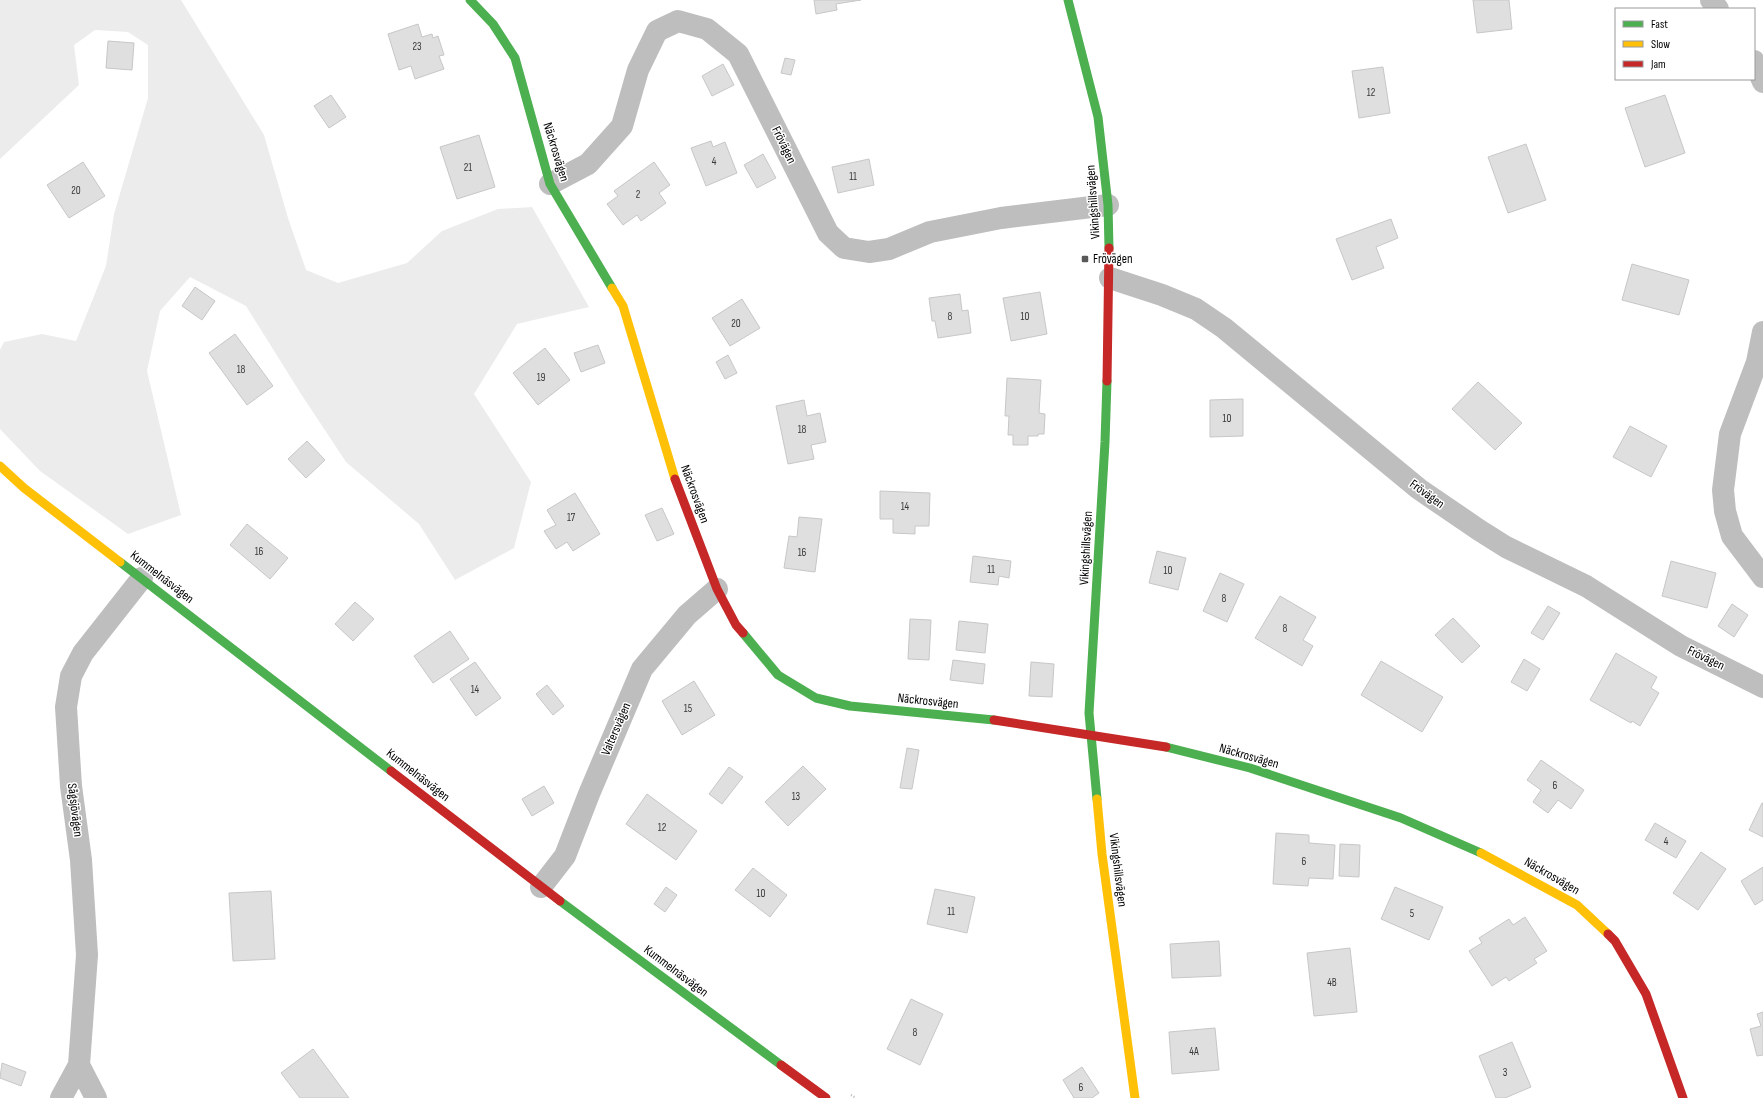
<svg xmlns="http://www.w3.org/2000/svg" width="1763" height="1098" viewBox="0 0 1763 1098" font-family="'Sofia Sans Condensed',sans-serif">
	<rect width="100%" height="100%" fill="#fff"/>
	<path fill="#ececec" d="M0,0H181L264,135L288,218L306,270L338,283L407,263L442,231L498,209L532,207L589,307L517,324L474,394L531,482L514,548L455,580L419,524L346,462L301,394L246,306L190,277L160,311L147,371L181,515L128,534L40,471L0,429V350L4,342L42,334L76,341L106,266L114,214L148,98V45L128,32L95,30L74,45L79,85L0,159Z"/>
	<path fill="#dfdfdf" stroke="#c7c7c7" d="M814,0H861L836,4L837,10L816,14Z
		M1473,0H1509L1512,29L1477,33Z
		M418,24L422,37L432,34L433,38L438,36L444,55L439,56L444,69L415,79L411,66L399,70L388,34Z
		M108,41L134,43L132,70L106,68Z
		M785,58L795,60L791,75L781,73Z
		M723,64L734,85L712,96L702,76Z
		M1383,67L1390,113L1359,118L1352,71Z
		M331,95L346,117L329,128L314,106Z
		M1665,95L1685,153L1645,167L1625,108Z
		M479,135L495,187L457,199L440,147Z
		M711,141L713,147L725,142L737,173L706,186L691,148Z
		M1526,144L1546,200L1508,213L1488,157Z
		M763,154L776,178L757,188L744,165Z
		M869,159L874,185L838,193L832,167Z
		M83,162L105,196L69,218L47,185Z
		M654,162L670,185L659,193L666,203L641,221L637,215L623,225L607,204L618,196L614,191Z
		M1391,219L1398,238L1376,247L1384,268L1352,280L1336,239Z
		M1632,264L1689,280L1679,315L1622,300Z
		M195,287L215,301L202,320L182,306Z
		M1040,292L1047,334L1011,341L1003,298Z
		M960,294L962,311L968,310L971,333L938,338L935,321H932L929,298Z
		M742,299L760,328L730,346L712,318Z
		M235,334L273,386L247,405L209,353Z
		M598,345L605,363L581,372L574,353Z
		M545,348L570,380L538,405L513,373Z
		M728,355L737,373L725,379L716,362Z
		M1007,378L1041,380L1039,413L1045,414L1044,434H1038V436H1028V445H1013V435H1008L1009,416H1005Z
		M1478,382L1522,423L1495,450L1452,409Z
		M1243,399V436L1210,437V400Z
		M804,400L807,416L820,413L826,442L811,445L814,459L788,464L776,406Z
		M1630,426L1667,446L1651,477L1613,457Z
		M307,441L325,460L306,478L288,459Z
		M880,491L930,493L929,526H915V534L893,533V519H880Z
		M575,493L600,534L573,551L567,542L556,549L544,531L556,525L547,510Z
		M662,508L674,534L657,541L645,515Z
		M799,517L822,519L815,572L784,568L789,536L797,537Z
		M247,524L288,558L270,579L230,545Z
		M1157,551L1186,558L1178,590L1149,583Z
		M973,556L1011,561L1009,578L999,576L998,585L970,582Z
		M1671,561L1716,573L1707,608L1662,596Z
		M1220,573L1244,584L1227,622L1203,611Z
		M1280,596L1316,617L1303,640L1313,646L1302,666L1255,638Z
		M355,602L374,619L353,641L335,624Z
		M1732,604L1748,615L1734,637L1718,626Z
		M1548,606L1560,613L1543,640L1531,633Z
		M1453,618L1480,646L1462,663L1435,635Z
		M910,619L931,620L929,660L908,659Z
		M959,621L988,624L985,653L956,650Z
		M450,631L469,659L433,683L414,656Z
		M1616,653L1657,677L1651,688L1659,693L1640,726L1632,721L1631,723L1590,700Z
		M1524,659L1540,669L1527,691L1511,682Z
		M953,660L985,664L983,684L950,680Z
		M1381,661L1443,697L1422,732L1361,695Z
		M475,662L501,698L476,716L450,679Z
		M1031,662L1054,664L1052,697L1029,696Z
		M694,681L715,715L682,735L662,701Z
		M547,685L564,706L553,715L536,694Z
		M907,748L919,750L912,789L900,788Z
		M1541,760L1584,790L1571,809L1558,800L1548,813L1533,802L1541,790L1527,780Z
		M803,766L826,789L788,826L765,802Z
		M729,767L743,777L722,804L709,794Z
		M544,786L554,803L532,816L522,799Z
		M647,794L697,831L676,860L626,824Z
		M1762,803H1763V837L1749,830Z
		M1655,823L1686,841L1676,858L1645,840Z
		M1276,833L1309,835V843L1335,845L1333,879L1309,878L1308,886L1273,884Z
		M1340,844L1360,845L1359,877L1339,876Z
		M1701,852L1726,869L1698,910L1673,893Z
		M1763,867V900L1755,905L1741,881Z
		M753,868L787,895L770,917L735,890Z
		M666,887L677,895L665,912L654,904Z
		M1395,887L1443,907L1429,940L1381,919Z
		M935,889L975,897L967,933L927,924Z
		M271,891L275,959L233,961L229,893Z
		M1525,917L1547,951L1534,959L1537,963L1509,981L1506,977L1492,986L1469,951L1482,943L1479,938L1509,919L1513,925Z
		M1219,941L1221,976L1172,978L1170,944Z
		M1350,948L1357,1012L1314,1016L1307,953Z
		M911,999L943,1014L920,1065L887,1049Z
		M1763,1012V1055L1757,1056L1750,1029L1761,1026L1757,1014Z
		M1215,1028L1219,1070L1172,1074L1169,1032Z
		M1512,1042L1531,1087L1505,1098H1496L1479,1056Z
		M313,1049L349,1098H300L281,1073Z
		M2,1063L26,1072L21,1086L0,1078Z
		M1082,1067L1099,1093L1092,1098H1074L1063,1080Z"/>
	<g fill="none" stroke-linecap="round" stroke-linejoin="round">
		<path stroke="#b9b9b9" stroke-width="2.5" stroke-dasharray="1 2" stroke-linecap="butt" d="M851,1095L856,1098"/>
		<path stroke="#bebebe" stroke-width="22" d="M1711,0L1718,9
			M1754,61L1763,82
			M550,184L588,164L622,126L638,70L657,31L678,21L707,29L738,54L828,233L844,248L869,252L889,249L930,232L1001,218L1108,205
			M1110,278L1162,295L1196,309L1224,328L1419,489L1479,530L1506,547L1586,586L1681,646L1763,687
			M1763,332L1757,362L1730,434L1723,490L1725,511L1732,536L1763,577
			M541,887L565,856L589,794L642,669L687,615L717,589
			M61,1098L79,1065
			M96,1098L79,1065L87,955L81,860L71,786L66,707L71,676L83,653L142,578"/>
		<path stroke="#4caf50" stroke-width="9" d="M470,0L493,24L515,58L550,184L612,288
			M1068,0L1098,117L1108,205L1109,248
			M120,562L391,771
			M743,633L778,675L816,698L850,706L994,720
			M1166,747L1250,768L1401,818L1481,853
			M1097,799L1089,713L1105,442L1107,381
			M560,901L781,1065"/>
		<path stroke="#ffc107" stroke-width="9" d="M612,288L623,306L675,479
			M0,466L24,488L120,562
			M1097,799L1102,854L1135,1098
			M1481,853L1577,905L1608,934"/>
		<path stroke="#c62828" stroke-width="9" d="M1107,381L1109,248
			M675,479L717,589L736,625L743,633
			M994,720L1166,747
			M391,771L560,901
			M1608,934L1615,941L1646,994L1683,1098
			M781,1065L826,1098"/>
	</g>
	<rect fill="#595959" stroke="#fff" stroke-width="1.5" x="1081" y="255" width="8" height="8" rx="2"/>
	<g text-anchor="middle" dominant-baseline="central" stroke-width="3" stroke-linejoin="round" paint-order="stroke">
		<g font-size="11" fill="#383838">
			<text x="417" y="46">23</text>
			<text x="1371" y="92">12</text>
			<text x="714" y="161">4</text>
			<text x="468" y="167">21</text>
			<text x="853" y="176">11</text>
			<text x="76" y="190">20</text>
			<text x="638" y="194">2</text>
			<text x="950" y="316">8</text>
			<text x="1025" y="316">10</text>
			<text x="736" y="323">20</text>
			<text x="241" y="369">18</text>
			<text x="541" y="377">19</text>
			<text x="1227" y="418">10</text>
			<text x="802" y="429">18</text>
			<text x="905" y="506">14</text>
			<text x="571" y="517">17</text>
			<text x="259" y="551">16</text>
			<text x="802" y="552">16</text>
			<text x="991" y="569">11</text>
			<text x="1168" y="570">10</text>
			<text x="1224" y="598">8</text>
			<text x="1285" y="628">8</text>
			<text x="475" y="689">14</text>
			<text x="688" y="708">15</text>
			<text x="1555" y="785">6</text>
			<text x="796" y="796">13</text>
			<text x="662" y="827">12</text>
			<text x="1666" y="841">4</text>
			<text x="1304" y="861">6</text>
			<text x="761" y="893">10</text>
			<text x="951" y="911">11</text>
			<text x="1412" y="913">5</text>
			<text x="1332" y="982">4B</text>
			<text x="915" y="1032">8</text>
			<text x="1194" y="1051">4A</text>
			<text x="1505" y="1072">3</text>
			<text x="1081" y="1087">6</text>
		</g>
		<g font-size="13" fill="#000" stroke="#fff">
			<text transform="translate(784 145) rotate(64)">Frövägen</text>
			<text transform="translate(556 152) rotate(73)">Näckrosvägen</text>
			<text transform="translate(1093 202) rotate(-94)">Vikingshillsvägen</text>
			<text transform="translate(695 494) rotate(70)">Näckrosvägen</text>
			<text transform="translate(1427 494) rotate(36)">Frövägen</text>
			<text transform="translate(1086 548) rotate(-87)">Vikingshillsvägen</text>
			<text transform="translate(162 577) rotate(38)">Kummelnäsvägen</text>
			<text transform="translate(1706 658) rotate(26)">Frövägen</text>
			<text transform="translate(928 701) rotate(6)">Näckrosvägen</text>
			<text transform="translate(616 729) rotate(-67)">Valtersvägen</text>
			<text transform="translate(1249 756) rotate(16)">Näckrosvägen</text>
			<text transform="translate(418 775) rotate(38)">Kummelnäsvägen</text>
			<text transform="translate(75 810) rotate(83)">Sågsjövägen</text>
			<text transform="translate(1118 870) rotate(83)">Vikingshillsvägen</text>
			<text transform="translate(1552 876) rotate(30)">Näckrosvägen</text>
			<text transform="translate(676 971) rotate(37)">Kummelnäsvägen</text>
		</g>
		<g font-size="13" fill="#000" stroke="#fff" text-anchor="start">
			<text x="1093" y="259">Frövägen</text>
		</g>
	</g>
	<rect x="1615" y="8" width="140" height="72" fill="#ffffff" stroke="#999999"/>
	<rect x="1623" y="21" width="20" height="6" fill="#4caf50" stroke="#999999"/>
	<text x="1651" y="28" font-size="12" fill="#000000">Fast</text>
	<rect x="1623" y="41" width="20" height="6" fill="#ffc107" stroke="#999999"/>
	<text x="1651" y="48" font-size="12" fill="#000000">Slow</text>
	<rect x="1623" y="61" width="20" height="6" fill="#c62828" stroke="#999999"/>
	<text x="1651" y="68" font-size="12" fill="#000000">Jam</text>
</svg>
